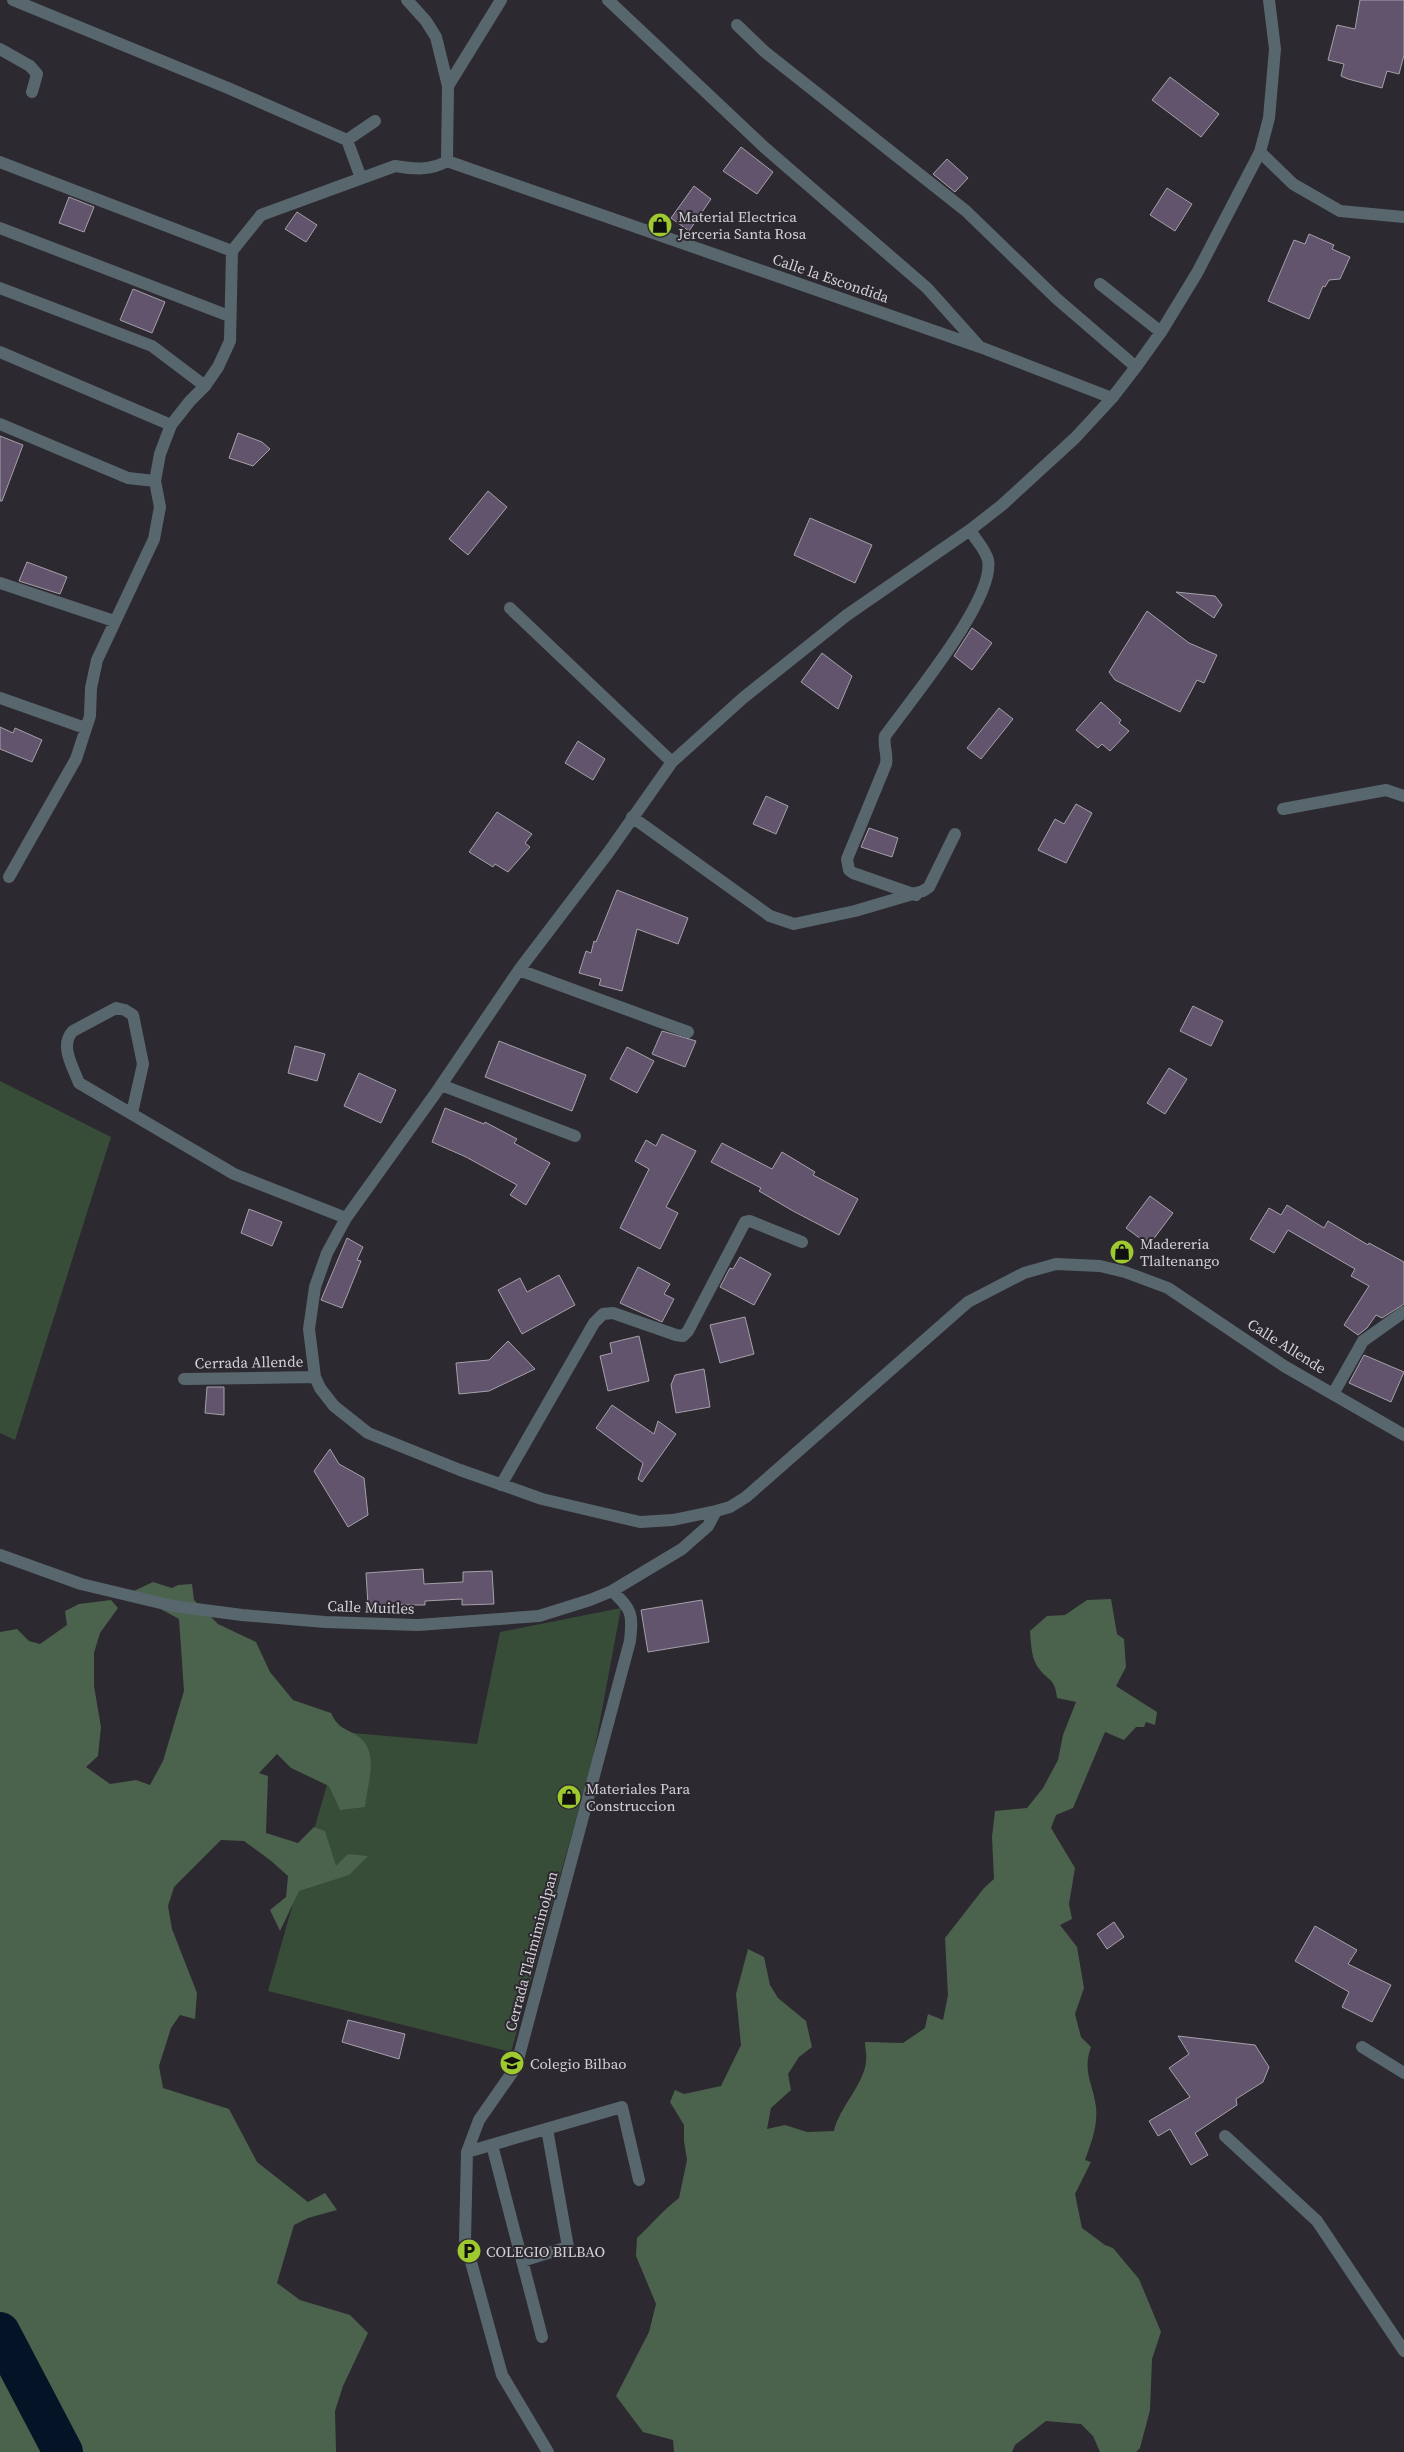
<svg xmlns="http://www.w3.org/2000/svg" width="1404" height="2452" viewBox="0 0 1404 2452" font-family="'Source Serif 4',serif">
	<rect width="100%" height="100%" fill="#2d2930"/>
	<path fill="#374d38" d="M0,1081L111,1137L15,1440L0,1433Z
		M621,1608L593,1758L511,2052L268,1991L342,1732L477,1744L500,1632Z"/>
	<path fill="#4b624c" d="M153,1582L172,1588L178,1585L192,1584L194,1600L218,1624L256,1642L270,1672L293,1700L331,1713C339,1730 345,1727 359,1737C380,1753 367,1784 365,1807L340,1810L329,1786L291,1768L277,1754L259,1773L268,1776L266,1833L298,1843L314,1827L325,1831L336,1866L348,1854L368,1856L349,1875L299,1891L280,1931L270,1910L286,1897L288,1876L270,1860L244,1841L221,1840L174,1887L168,1906L172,1929L197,1993L195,2019L180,2015L171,2028L159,2066L163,2088L229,2109L257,2162L308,2202L325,2193L337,2210L308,2218L294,2225L277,2283L300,2300L350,2315L368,2333L343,2386L335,2411L336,2452H0V1632L17,1629L29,1641L40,1644L67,1625L65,1611L79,1604L111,1600L118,1608L100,1633L94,1653V1686L101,1727L98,1756L86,1767L110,1784L136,1780L150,1785L163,1761L184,1691L179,1619L142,1599L134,1591Z
		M1111,1599L1117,1634L1124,1639L1126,1667L1116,1686L1157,1712L1155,1725L1146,1722L1144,1727H1136L1124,1740L1105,1732L1073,1808L1056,1815L1051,1828L1075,1868L1069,1904L1072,1919L1060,1925L1077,1947L1084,1988L1075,2014L1081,2037L1091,2047C1082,2072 1093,2083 1096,2107C1098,2126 1091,2143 1085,2160L1091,2162L1075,2194L1082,2228L1105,2245L1113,2248L1139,2279L1161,2332L1152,2359L1150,2410L1140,2448L1136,2452H1100L1093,2436L1081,2424L1046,2421L1015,2445L1012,2452H674L673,2440L643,2432L616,2396L649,2332L656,2304L636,2256L637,2238C651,2225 663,2210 679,2198L687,2160L684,2141V2125L670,2102L675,2090L684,2094L721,2086L741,2045L736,1994L748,1949L764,1957L770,1985L778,1998L806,2021L812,2047L799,2057L788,2074L791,2090L771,2108L767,2129L785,2125L807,2132L834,2131C839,2108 864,2084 866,2062C867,2055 865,2048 865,2042L903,2043L925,2028L928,2014L943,2020L948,1995L945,1938L984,1888L994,1879L992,1837L995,1811L1027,1808L1043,1788L1058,1760L1063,1735L1076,1702L1057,1698C1055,1677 1047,1681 1037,1666C1031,1656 1031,1643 1030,1631L1047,1616L1065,1615L1087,1600Z"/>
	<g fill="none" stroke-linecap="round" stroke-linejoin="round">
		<path stroke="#041326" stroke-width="40" d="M0,2332L63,2452"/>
	</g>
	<path fill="#63546e" stroke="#a5a0a9" d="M1360,0H1404V55L1399,74L1387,71L1382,88L1348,79L1341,76L1344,64L1328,60L1337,25L1355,29Z
		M1170,77L1219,114L1201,137L1152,100Z
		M741,147L773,172L757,194L723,171Z
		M947,159L968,178L955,192L933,174Z
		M694,186L711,199L689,231L671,218Z
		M1167,188L1192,204L1175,231L1150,215Z
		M69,197L94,207L84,232L59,223Z
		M297,212L317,225L306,242L285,229Z
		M1309,234L1334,245L1332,249L1350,257L1340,279L1329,280L1325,287L1323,286L1309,319L1268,301L1294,240L1305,244Z
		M133,289L165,302L152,333L120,320Z
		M238,433L262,442L270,449L253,466L229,458Z
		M0,436L23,445L2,501H0Z
		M488,491L507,507L468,555L449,539Z
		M810,518L872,545L855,583L794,555Z
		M27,562L67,577L60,594L19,581Z
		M1176,592L1215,596L1222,605L1214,618Z
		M1147,611L1189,643L1217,655L1204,683L1197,680L1180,712L1115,680L1109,672Z
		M972,628L992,643L972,670L954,656Z
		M822,653L852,676L838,709L801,682Z
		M1101,702L1121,720L1119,723L1129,731L1110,751L1102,744L1098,748L1076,730Z
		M999,708L1013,719L981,759L967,748Z
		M0,727L13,733L15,728L42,740L32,762L0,749Z
		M578,741L605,759L593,780L565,763Z
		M766,796L788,806L776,834L753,824Z
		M1076,804L1092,813L1066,863L1038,850L1055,819L1064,824Z
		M497,812L532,834L525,843L530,847L508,872L495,864L493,867L469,852Z
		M869,828L898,838L892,857L861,847Z
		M617,890L688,918L678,944L637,929L622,991L599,985L601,979L579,973L586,951L591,953L594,941L596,942Z
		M1193,1006L1223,1021L1211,1046L1180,1031Z
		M662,1031L696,1041L685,1067L652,1054Z
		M499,1041L586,1075L572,1111L485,1077Z
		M295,1046L325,1054L317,1081L288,1073Z
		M627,1047L654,1061L637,1093L610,1079Z
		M1169,1068L1187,1079L1165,1114L1147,1103Z
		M359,1073L396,1090L381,1123L344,1106Z
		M445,1108L484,1124L485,1122L517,1139L514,1143L550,1163L526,1205L510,1195L517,1185L466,1157L432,1142Z
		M662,1134L696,1151L666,1207L678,1213L660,1249L620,1228L649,1169L635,1161L646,1140L656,1146Z
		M722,1143L772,1169L782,1152L815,1172L813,1175L858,1199L839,1235L793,1211L759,1191L761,1188L711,1162Z
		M1150,1196L1173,1213L1149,1245L1126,1228Z
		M1287,1205L1324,1228L1328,1221L1368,1245L1369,1243L1404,1262V1304L1382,1318L1376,1315L1367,1328L1358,1335L1344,1325L1369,1286L1351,1276L1355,1269L1288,1230L1274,1253L1250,1239L1269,1208L1281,1215Z
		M249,1209L282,1222L272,1246L241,1233Z
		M347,1238L363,1247L357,1260L361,1261L342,1308L321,1300Z
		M740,1257L771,1274L754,1305L720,1287L730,1268L733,1269Z
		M638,1267L670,1284L664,1294L674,1299L662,1322L620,1303Z
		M559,1275L575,1305L522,1334L498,1290L520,1278L527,1292Z
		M745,1317L754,1354L720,1363L710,1325Z
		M639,1336L649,1381L608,1391L600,1356L612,1353L610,1343Z
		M508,1341L535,1369L489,1391L459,1394L456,1363L489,1360Z
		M1364,1355L1404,1372L1391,1402L1349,1383Z
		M704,1369L710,1407L676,1413L671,1385L675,1375Z
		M207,1387H224V1415L205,1413Z
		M612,1405L654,1434L658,1421L676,1434L642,1482L638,1479L643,1463L596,1428Z
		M330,1449L339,1464L364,1478L368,1515L348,1527L314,1471Z
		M423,1569L424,1584L463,1582V1572L492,1571L494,1604L462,1605V1599L425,1601V1605H368L366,1573Z
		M702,1600L709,1642L648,1652L641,1610Z
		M1114,1922L1124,1937L1107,1949L1097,1934Z
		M1315,1926L1357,1950L1348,1964L1391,1985L1372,2022L1342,2007L1349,1992L1295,1961Z
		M348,2020L405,2034L399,2059L342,2042Z
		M1178,2036L1255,2045L1269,2067L1263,2082L1236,2099L1237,2105L1195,2133L1208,2155L1191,2165L1170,2129L1158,2136L1149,2121L1190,2097L1169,2068L1189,2054Z"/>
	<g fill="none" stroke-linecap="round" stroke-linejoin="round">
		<path stroke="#58676d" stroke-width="12" d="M13,0L228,88L347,140L361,178
			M407,0L426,21L436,37L448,86L447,161
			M608,0L764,147L927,288L978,345
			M1269,0L1275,49L1269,118L1260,152L1197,273L1161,332L1136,367L1112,398L1075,438L1002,505L970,530L847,615L743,698L672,762L608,853L519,970L435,1094L346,1218L327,1253L315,1287L309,1329L315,1377L320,1388L334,1406L368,1433L460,1470L542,1499L640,1522L673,1520L716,1511L730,1507L746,1497L968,1302L1024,1273L1056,1264L1100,1266L1125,1272L1168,1288L1284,1366L1404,1435
			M737,25L765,52L966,211L1057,299L1136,367
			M0,49L30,66L37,74L32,92
			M448,86L501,0
			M347,140L375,121
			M1260,152L1293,184L1340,211L1404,217
			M447,161L980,347L1112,398
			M0,162L232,251
			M0,228L229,316
			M1100,284L1161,332
			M0,288L152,346L205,386
			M0,352L171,425
			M0,424L128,478L155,481
			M0,583L114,621
			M510,608L672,762
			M0,698L85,728
			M1283,809L1386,790L1404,796
			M632,817L770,916L794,924L855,911L923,891L929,887L955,834
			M9,877L76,759L90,716L91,688L97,660L154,539L160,507L155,481L160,454L171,425L190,401L205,386L218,367L230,341L232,251L261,215L395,166C413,169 431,171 447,161
			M916,895L853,873L849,870L847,859L886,764C888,754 883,746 885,736C909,702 996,598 988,560C986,550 975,539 970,530
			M519,970L688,1032
			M441,1085L575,1136
			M132,1113L143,1064L133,1015L125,1010L116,1008L73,1031C59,1045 73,1067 79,1083L234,1174L346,1218
			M184,1379L315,1377
			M1333,1394L1363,1341L1404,1312
			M501,1485L594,1323L603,1314L613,1313L676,1335L683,1336L688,1331L745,1222L750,1221L802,1242
			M0,1555L81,1584L173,1606L242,1615L325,1622L418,1625L539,1616L590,1600L612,1591L682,1549L708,1526L716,1511
			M1362,2047L1404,2073
			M1225,2136L1317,2221L1404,2351
			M492,2145L542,2337
			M467,2152L622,2107L639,2180
			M522,2261L568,2247L547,2129
			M548,2452L502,2375L465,2240L467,2152L479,2120L516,2067L630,1641C633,1614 632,1609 612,1591"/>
	</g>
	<defs>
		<symbol id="shop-disc" viewBox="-11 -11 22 22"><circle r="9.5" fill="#9eca2f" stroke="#2d2930"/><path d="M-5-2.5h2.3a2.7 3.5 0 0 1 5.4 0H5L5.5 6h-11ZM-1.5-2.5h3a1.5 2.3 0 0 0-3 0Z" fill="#111"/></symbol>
		<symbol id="school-disc" viewBox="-11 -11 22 22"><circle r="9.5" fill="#9eca2f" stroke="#2d2930"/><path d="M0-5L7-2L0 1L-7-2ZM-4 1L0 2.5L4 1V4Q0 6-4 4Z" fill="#111"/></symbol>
		<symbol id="parking-disc" viewBox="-11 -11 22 22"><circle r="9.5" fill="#9eca2f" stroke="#2d2930"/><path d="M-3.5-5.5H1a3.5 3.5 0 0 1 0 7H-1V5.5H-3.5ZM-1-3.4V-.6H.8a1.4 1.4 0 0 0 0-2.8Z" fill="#111"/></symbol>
	</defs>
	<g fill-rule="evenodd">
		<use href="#shop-disc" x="646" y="211" width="28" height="28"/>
		<use href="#shop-disc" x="1108" y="1238" width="28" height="28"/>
		<use href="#shop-disc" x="555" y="1783" width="28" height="28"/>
		<use href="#school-disc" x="498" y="2049" width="28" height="28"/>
		<use href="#parking-disc" x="455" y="2237" width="28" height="28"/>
	</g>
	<g text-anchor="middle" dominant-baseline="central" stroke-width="4" stroke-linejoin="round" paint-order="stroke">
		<g font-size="15" fill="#d4d1d6" stroke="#2d2930" text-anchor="start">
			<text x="678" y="216">Material Electrica<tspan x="678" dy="17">Jerceria Santa Rosa</tspan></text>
			<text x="1140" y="1243">Madereria<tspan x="1140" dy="17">Tlaltenango</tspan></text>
			<text x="586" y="1788">Materiales Para<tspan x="586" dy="17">Construccion</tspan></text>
			<text x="530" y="2063">Colegio Bilbao</text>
			<text x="486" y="2251">COLEGIO BILBAO</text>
		</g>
		<g font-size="15" fill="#d4d1d6" stroke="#2d2930">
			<text transform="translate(831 278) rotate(19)">Calle la Escondida</text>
			<text transform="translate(1287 1346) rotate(32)">Calle Allende</text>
			<text transform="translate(249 1362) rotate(-1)">Cerrada Allende</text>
			<text transform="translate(371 1607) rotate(2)">Calle Muitles</text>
			<text transform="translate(531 1951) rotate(-75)">Cerrada Tlalmiminolpan</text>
		</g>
	</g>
</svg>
